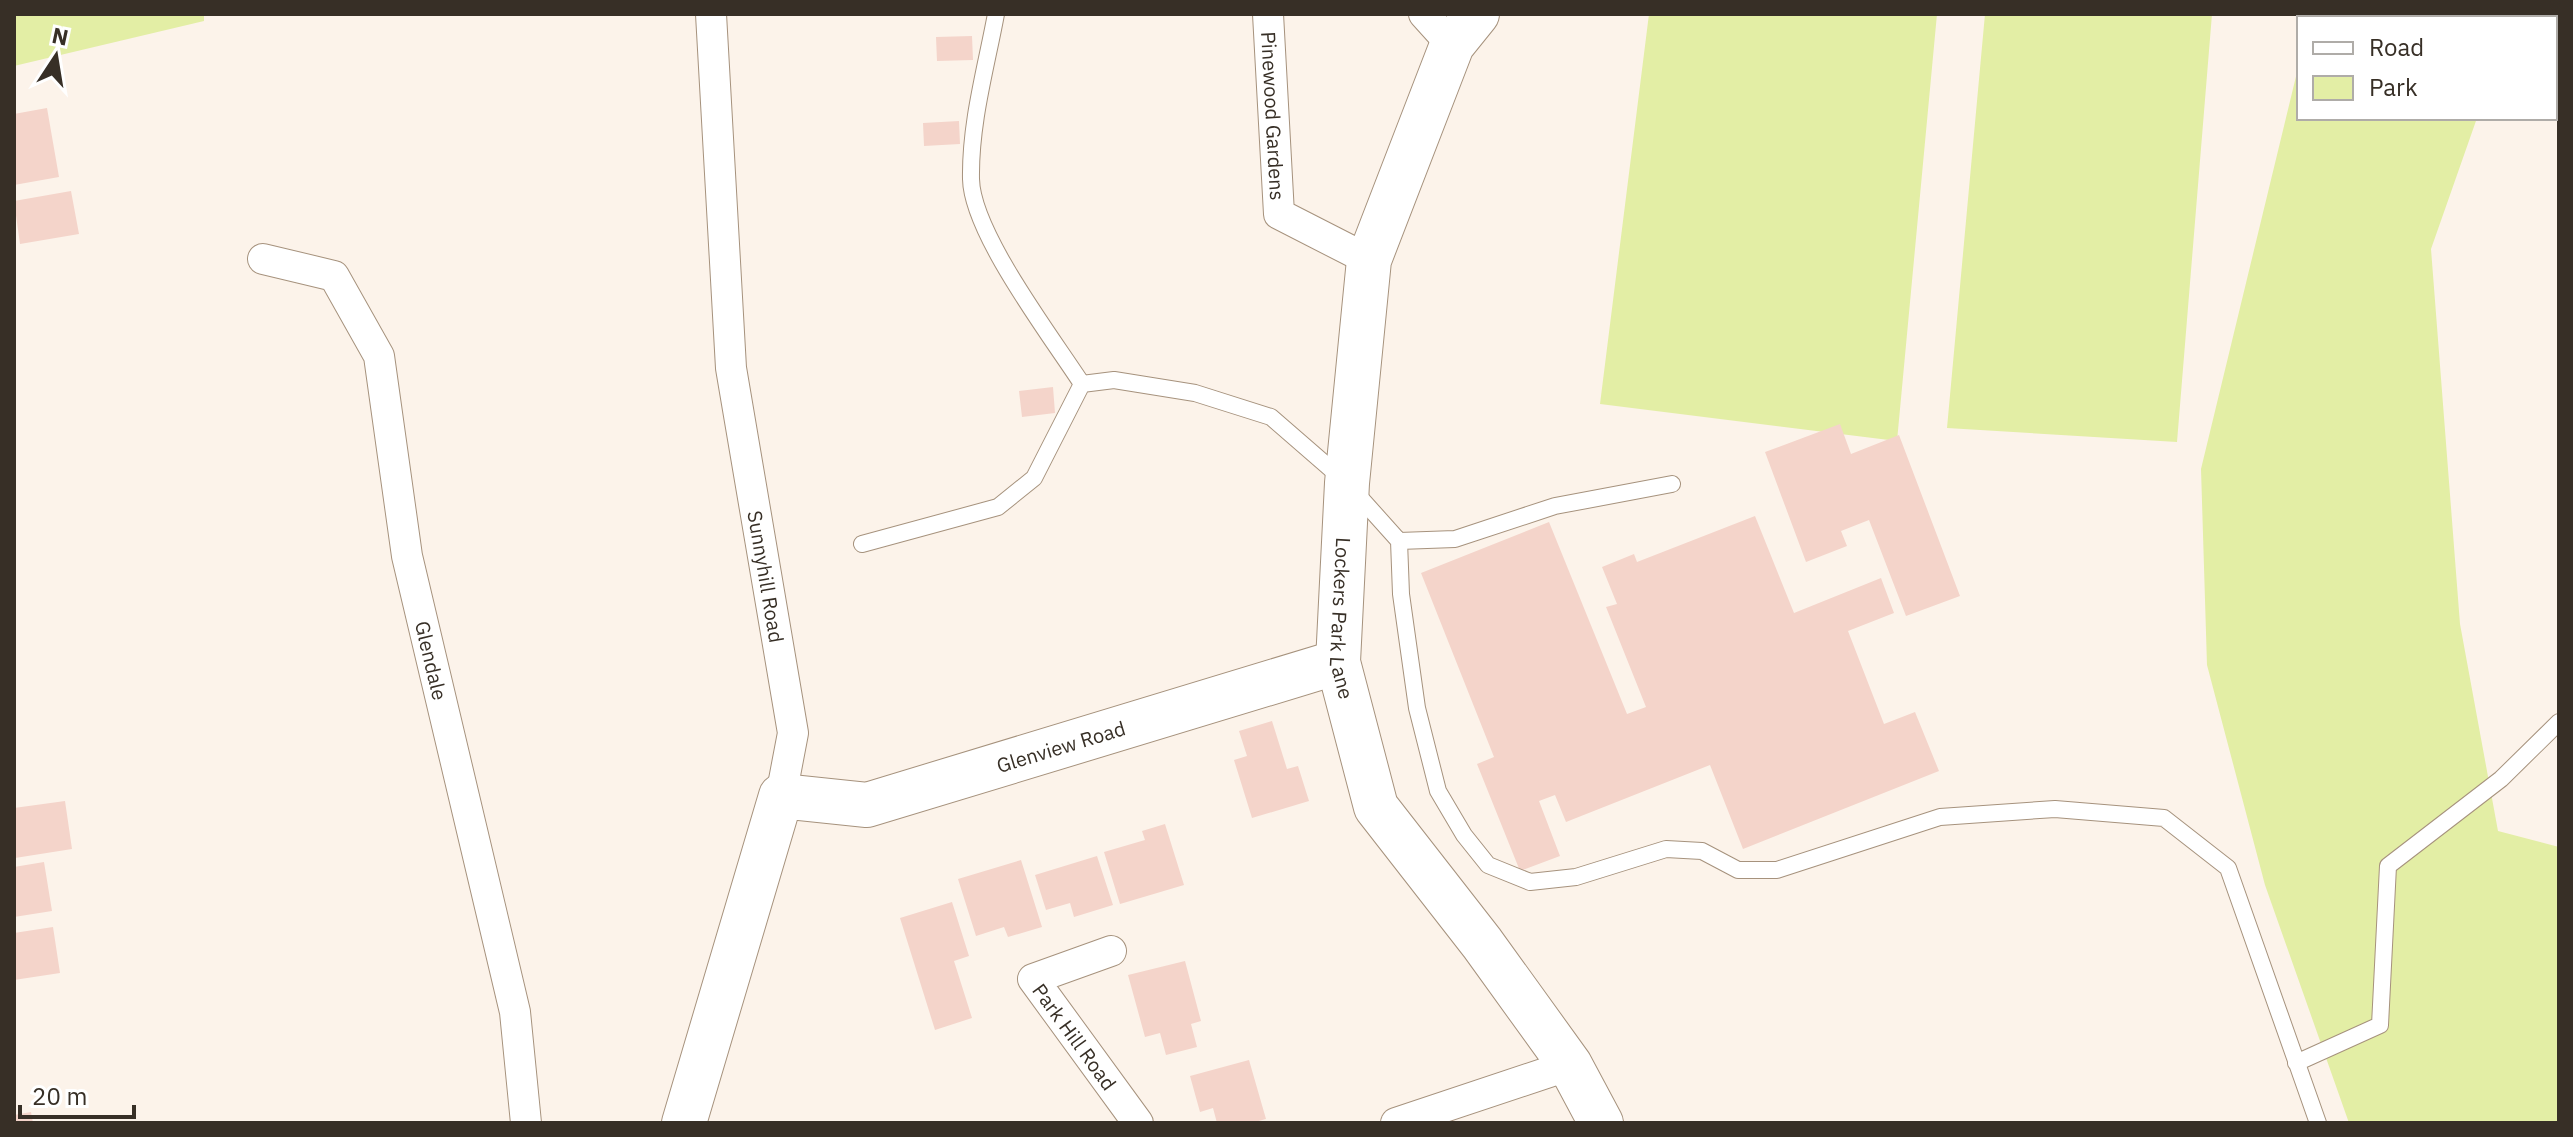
<svg xmlns="http://www.w3.org/2000/svg" width="2573" height="1137" viewBox="0 0 2573 1137" font-family="'IBM Plex Sans',sans-serif">
	<rect width="100%" height="100%" fill="#fcf3ea"/>
	<path fill="#e3eea5" d="M14,14H204V21L14,66Z
		M1649,14H1937L1897,441L1600,404Z
		M1985,14H2212L2177,442L1947,428Z
		M2312,14H2515L2513,18H2311Z
		M2299,64V118H2477L2431,249L2460,624L2498,831L2559,847V1123H2349L2265,885L2207,665L2201,469Z"/>
	<path fill="#f4d4ca" d="M972,36L973,60L937,61L936,37Z
		M47,108L59,177L14,185V114Z
		M959,121L960,144L924,146L923,123Z
		M71,191L79,234L20,244L14,201Z
		M1053,387L1055,413L1022,417L1019,391Z
		M1840,424L1851,454L1899,435L1960,596L1906,616L1869,520L1841,531L1847,546L1806,562L1765,452Z
		M1755,516L1794,613L1881,578L1894,613L1848,631L1884,724L1915,712L1939,771L1743,849L1710,765L1566,822L1555,795L1539,801L1560,856L1520,871L1477,764L1494,757L1421,573L1549,522L1627,714L1646,707L1606,607L1617,604L1602,567L1634,554L1637,562Z
		M1272,721L1287,769L1298,766L1309,801L1252,818L1234,760L1247,756L1239,731Z
		M65,801L72,849L15,858L14,808Z
		M1165,824L1184,885L1120,904L1104,852L1145,840L1142,831Z
		M1097,856L1113,905L1074,917L1070,903L1046,910L1035,875Z
		M1021,860L1042,927L1008,937L1004,927L976,936L958,879Z
		M44,862L52,911L14,917V867Z
		M952,902L969,956L954,961L972,1018L935,1030L900,918Z
		M53,927L60,973L14,980V933Z
		M1185,961L1201,1021L1191,1024L1197,1047L1166,1055L1160,1033L1145,1037L1128,975Z
		M1249,1060L1266,1119L1251,1123H1217L1213,1108L1200,1112L1190,1076Z
		M31,1112L33,1123H14V1115Z"/>
	<g fill="none" stroke-linecap="round" stroke-linejoin="round">
		<defs>
			<path id="lane" d="M996,14C986,68 970,123 971,179C972,233 1051,336 1082,384
				M1399,541L1401,594L1417,708L1438,791L1464,835L1488,865L1530,882L1576,877L1666,849L1702,851L1738,870H1777L1940,817L2055,809L2164,818L2228,868L2318,1123
				M862,544L998,507L1034,478L1082,384L1114,380L1195,393L1271,417L1347,483L1399,541L1455,539L1555,506L1672,484
				M2296,1063L2380,1025L2388,866L2501,779L2559,722"/>
			<g id="street">
				<path id="s1" d="M711,14L731,368L793,733L781,796"/>
				<path id="s2" d="M1268,14L1279,214L1369,260"/>
				<path d="M1424,14L1452,45"/>
				<path id="s3" d="M263,259L334,276L379,356L407,556L515,1012L526,1123"/>
				<path id="s4" d="M1111,951L1033,979L1138,1123"/>
				<path d="M1396,1123L1570,1065"/>
			</g>
			<g id="secondary">
				<path id="s5" d="M1477,14L1452,45L1369,260L1347,483L1338,662L1376,807L1482,943L1570,1065L1601,1123"/>
				<path id="s6" d="M684,1123L781,796L867,805L1338,662"/>
			</g>
		</defs>
		<use href="#lane" stroke="#a6927d" stroke-width="18"/>
		<use href="#street" stroke="#a6927d" stroke-width="32"/>
		<use href="#secondary" stroke="#a6927d" stroke-width="46"/>
		<use href="#lane" stroke="#fff" stroke-width="16"/>
		<use href="#street" stroke="#fff" stroke-width="30"/>
		<use href="#secondary" stroke="#fff" stroke-width="44"/>
	</g>
	<g text-anchor="middle" dominant-baseline="central" stroke-width="7" stroke-linejoin="round" paint-order="stroke">
		<g font-size="20" fill="#372f26" stroke="#fff">
			<text stroke="none"><textPath href="#s2" startOffset="102">Pinewood Gardens</textPath></text>
			<text stroke="none"><textPath href="#s1" startOffset="566">Sunnyhill Road</textPath></text>
			<text stroke="none"><textPath href="#s5" startOffset="630">Lockers Park Lane</textPath></text>
			<text stroke="none"><textPath href="#s3" startOffset="474">Glendale</textPath></text>
			<text stroke="none"><textPath href="#s6" startOffset="630">Glenview Road</textPath></text>
			<text stroke="none"><textPath href="#s4" startOffset="154">Park Hill Road</textPath></text>
		</g>
	</g>
	<rect width="2573" height="1137" fill="none" stroke="#372f26" stroke-width="32"/>
	<rect x="2297" y="16" width="260" height="104" fill="#ffffff" stroke="#afaca8" stroke-width="2"/>
	<rect x="2313" y="42" width="40" height="12" fill="#ffffff" stroke="#afaca8" stroke-width="2"/>
	<text x="2369" y="56" font-size="24" fill="#372f26">Road</text>
	<rect x="2313" y="76" width="40" height="24" fill="#e3eea5" stroke="#afaca8" stroke-width="2"/>
	<text x="2369" y="96" font-size="24" fill="#372f26">Park</text>
	<g transform="translate(56 56) rotate(12)" stroke="#ffffff" stroke-width="6" paint-order="stroke">
	<path d="M0-6L14 30L0 20L-14 30Z" fill="#372f26"/>
	<text y="-12" font-size="22" font-weight="bold" text-anchor="middle" fill="#372f26">N</text>
	</g>
	<path d="M20 1105v12h114v-12" fill="none" stroke="#372f26" stroke-width="4"/>
	<text x="32" y="1105" font-size="24" fill="#372f26" stroke="#ffffff" stroke-width="6" paint-order="stroke">20 m</text>
</svg>
